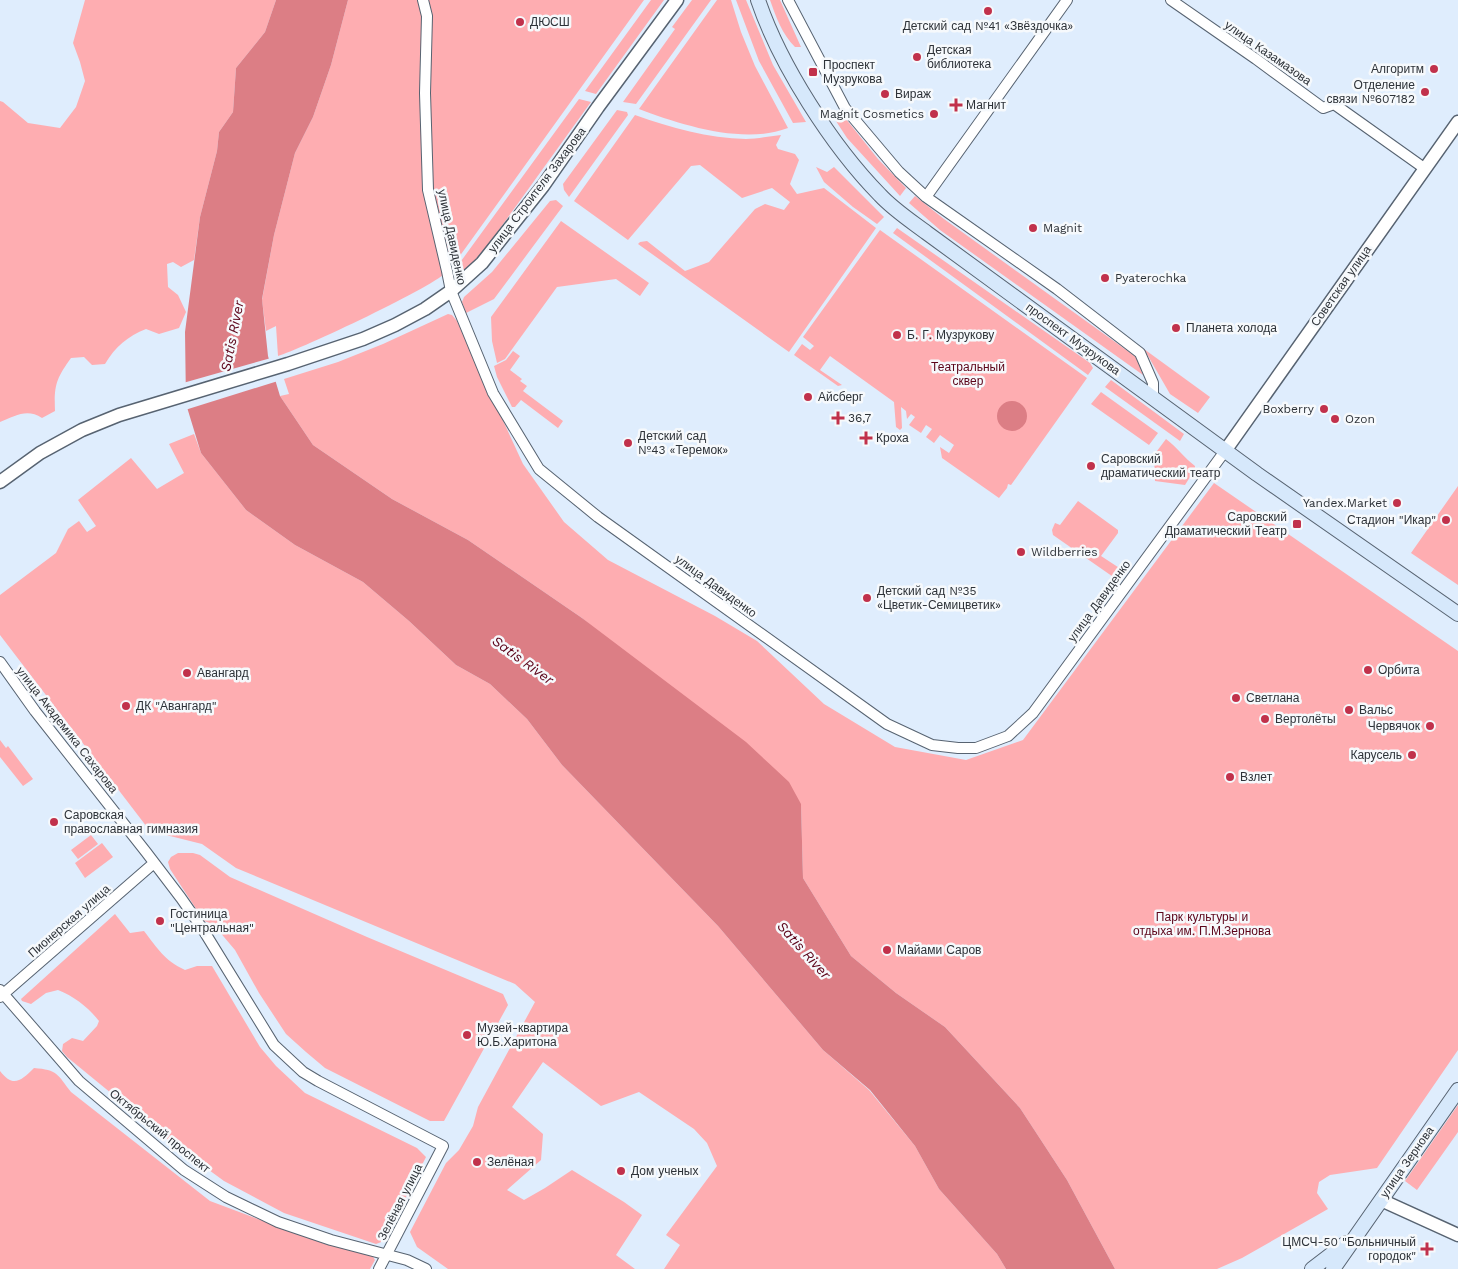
<svg xmlns="http://www.w3.org/2000/svg" width="1458" height="1269" viewBox="0 0 1458 1269" font-family="'Work Sans',sans-serif">
	<rect width="100%" height="100%" fill="#dfedfd"/>
	<path fill="#feadb1" d="M85,0H276L265,32L236,68L233,112L219,132L217,151L200,217L194,260L181,267L173,262L167,264L168,287L178,295L186,312L179,328L159,334L146,329C128,336 115,347 105,364L92,365L84,357L71,358C56,379 54,385 55,411L42,418C27,408 15,416 0,422V101L3,102L28,123L60,128L76,107L85,81L80,62L73,43Z
		M348,0H644L459,257L449,263C448,266 449,269 447,271C440,284 299,350 278,356L276,326L266,331L262,300L274,235L295,153L313,117L331,65Z
		M651,0H664L596,94L585,91Z
		M692,0H711L636,104L623,102L675,29L672,27Z
		M717,0H731L741,32L755,66L788,128C744,145 681,125 639,109Z
		M736,0H746L773,65L806,122L793,123L759,61Z
		M770,0H780L801,47H795C782,34 776,17 770,0Z
		M579,99L591,102L488,245L455,283L456,268Z
		M617,110L627,112L628,115L569,197L564,190L563,184Z
		M842,114L878,159L906,188L900,196L847,138L834,118Z
		M635,115C671,128 708,138 746,139C757,139 769,136 781,135L776,145L778,149L795,154L799,160L790,184L797,194L824,188L876,228L789,352L638,244L640,242L647,241L685,271L709,262L755,209L765,204L784,210L790,202L772,188L742,198L700,165L691,166L628,240L574,201Z
		M816,167L827,172L834,167L884,217L877,224L853,207L824,182Z
		M915,196L944,219L1136,357L1143,375L940,230L909,203Z
		M556,200L563,206L494,299L466,313L462,302L464,297L492,272L550,201Z
		M561,221L649,283L640,296L616,279L557,287L505,359L497,363L492,341L491,317Z
		M897,228L1090,363L1093,368L1088,375L893,233Z
		M880,230L1087,378L1011,485L1008,484L1007,488L999,498L942,458L940,447L949,453L954,445L940,435L934,443L926,437L932,429L926,425L921,433L909,425L915,417L911,414L907,419L906,411L901,407L902,428L900,430L896,427L894,402L830,356L820,370L842,385L838,386L794,355L802,344L810,350L814,346L803,337Z
		M448,314L452,315L457,321L523,464L564,522L608,560L715,616L757,641L824,704L895,747L966,760L1023,740L1214,483L1458,651V1050L1377,1168L1330,1175L1319,1182L1317,1193L1328,1209L1242,1258L1217,1269H1115L1067,1180L1020,1108L945,1027L896,993L851,956L803,878L801,805L582,618L468,540L392,499L313,445L280,396L289,394L284,379L338,362L383,344Z
		M1144,349L1210,397L1198,413L1170,394Z
		M513,351L520,356L510,370L522,379L520,381L527,386L523,391L563,421L558,428L521,400L515,407H512L497,377L494,366L506,360Z
		M1111,380L1184,434L1180,441L1105,387Z
		M1101,392L1158,433L1149,445L1091,404Z
		M194,434L201,453L246,510L295,545L363,582L409,621L456,665L490,684L527,719L562,765L718,926L823,1050L869,1090L915,1146L939,1189L997,1254L1006,1269H664L680,1245L666,1235L717,1166L707,1143L694,1129L639,1092L601,1106L543,1062L512,1107L543,1134L541,1160L507,1190L524,1200L545,1188L572,1170L624,1202L642,1215L616,1255L635,1269H448L417,1247L410,1232L446,1163L459,1150L473,1126L478,1107L535,1002L515,984L236,868L202,844L150,831L0,635V595L56,553L68,529L79,521L87,532L96,526L78,500L131,458L157,489L184,473L169,444Z
		M1166,439C1177,447 1184,458 1195,466V469L1185,485L1155,481L1154,455Z
		M1458,486V585L1411,553Z
		M1078,501L1118,530V533L1101,556L1127,573L1119,581L1053,535L1052,530L1055,523L1060,525Z
		M0,740L6,748L8,746L33,779L23,786L0,757Z
		M91,835L98,844L78,859L71,850Z
		M102,843L113,857L85,878L75,863Z
		M178,853H193L200,855L230,877L367,937L503,994L508,1005L444,1121H430L325,1068L306,1052L286,1034L259,993L235,950L213,924L204,921L170,869L168,862L171,857Z
		M115,914L130,933L144,931C158,949 164,960 185,970L197,966H212L260,1047L276,1066L305,1093L417,1148L426,1157L384,1241L376,1244L284,1213L224,1181L172,1143L67,1057L62,1051L63,1044L72,1038L83,1041L97,1026L99,1021C88,1007 75,997 58,990L46,993L31,1004L22,1001L21,999Z
		M34,1068C58,1070 57,1074 71,1092L210,1201L325,1244L372,1255L375,1260L370,1269H0V1071C13,1088 21,1081 34,1068Z
		M1458,1105V1132L1417,1190L1405,1181Z"/>
	<path fill="#dc7e85" d="M276,0H348L331,65L313,117L295,153L274,235L262,299L268,356L280,396L313,445L392,499L468,540L582,618L746,742L789,782L801,804L803,878L851,956L896,993L945,1027L1020,1108L1067,1180L1115,1269H1006L997,1254L939,1189L915,1146L870,1090L823,1050L718,926L562,765L527,719L490,684L456,665L409,621L363,582L295,545L246,510L201,453L186,404L185,332L200,217L217,151L219,132L233,112L236,68L265,32Z
		M997 416a15 15 0 1 1 30 0a15 15 0 1 1-30 0Z"/>
	<path fill="#dfedfd" d="M271,358L278,381L185,410L183,383Z"/>
	<g fill="none" stroke-linecap="round" stroke-linejoin="round">
		<defs>
			<path id="minor" d="M423,0L427,16L425,93L428,190L447,271L451,291L493,393L539,469L598,517L887,724L932,745L958,748H976L1008,736L1033,713L1225,451
				M788,0L845,108L899,172L926,197L1057,289L1140,353L1153,383V397
				M1171,0L1256,59L1323,108L1334,104L1424,168
				M926,197L1067,0
				M0,662L35,711L146,852L181,898L202,928L274,1045L303,1072L318,1081L443,1146L379,1269
				M0,990L79,1081L184,1170L226,1197L278,1222L331,1240L407,1260L426,1269
				M0,997L154,863"/>
			<path id="tertiary" d="M1225,451L1458,122
				M0,482L40,453L82,430L119,415L288,364L363,339L395,325L425,309L451,291L482,263L543,186L598,107L677,0
				M1381,1200L1458,1235"/>
			<path id="secondary" d="M758,0C780,65 832,146 880,195C894,210 911,221 927,233L1257,474L1458,614
				M1312,1269L1346,1243
				M1333,1269L1458,1090"/>
		</defs>
		<use href="#minor" stroke="#576371" stroke-width="12"/>
		<use href="#tertiary" stroke="#576371" stroke-width="15"/>
		<use href="#secondary" stroke="#576371" stroke-width="16"/>
		<use href="#minor" stroke="#fff" stroke-width="10"/>
		<use href="#tertiary" stroke="#fff" stroke-width="12"/>
		<use href="#secondary" stroke="#d6e8fb" stroke-width="14"/>
	</g>
	<g fill="#c1314b" stroke="#f6f9fc" stroke-width="2">
		<circle cx="988" cy="11" r="5"/>
		<circle cx="520" cy="22" r="5"/>
		<circle cx="917" cy="57" r="5"/>
		<circle cx="1434" cy="69" r="5"/>
		<rect x="808" y="67" width="10" height="10" rx="2.5"/>
		<circle cx="1425" cy="92" r="5"/>
		<circle cx="885" cy="94" r="5"/>
		<path d="M953.5 97.5h5v5h5v5h-5v5h-5v-5h-5v-5h5z"/>
		<circle cx="934" cy="114" r="5"/>
		<circle cx="1033" cy="228" r="5"/>
		<circle cx="1105" cy="278" r="5"/>
		<circle cx="1176" cy="328" r="5"/>
		<circle cx="897" cy="335" r="5"/>
		<circle cx="808" cy="397" r="5"/>
		<circle cx="1324" cy="409" r="5"/>
		<path d="M835.5 410.5h5v5h5v5h-5v5h-5v-5h-5v-5h5z"/>
		<circle cx="1335" cy="419" r="5"/>
		<path d="M863.5 430.5h5v5h5v5h-5v5h-5v-5h-5v-5h5z"/>
		<circle cx="628" cy="443" r="5"/>
		<circle cx="1091" cy="466" r="5"/>
		<circle cx="1397" cy="503" r="5"/>
		<circle cx="1446" cy="520" r="5"/>
		<rect x="1292" y="519" width="10" height="10" rx="2.5"/>
		<circle cx="1021" cy="552" r="5"/>
		<circle cx="867" cy="598" r="5"/>
		<circle cx="1368" cy="670" r="5"/>
		<circle cx="187" cy="673" r="5"/>
		<circle cx="1236" cy="698" r="5"/>
		<circle cx="126" cy="706" r="5"/>
		<circle cx="1349" cy="710" r="5"/>
		<circle cx="1265" cy="719" r="5"/>
		<circle cx="1430" cy="726" r="5"/>
		<circle cx="1412" cy="755" r="5"/>
		<circle cx="1230" cy="777" r="5"/>
		<circle cx="54" cy="822" r="5"/>
		<circle cx="160" cy="921" r="5"/>
		<circle cx="887" cy="950" r="5"/>
		<circle cx="467" cy="1035" r="5"/>
		<circle cx="477" cy="1162" r="5"/>
		<circle cx="621" cy="1171" r="5"/>
		<path d="M1424.5 1241.5h5v5h5v5h-5v5h-5v-5h-5v-5h5z"/>
	</g>
	<g text-anchor="middle" dominant-baseline="central" stroke-width="5" stroke-linejoin="round" paint-order="stroke">
		<g font-size="12" fill="#2d3238" stroke="#f6f9fc" text-anchor="start">
			<text x="530" y="22">ДЮСШ</text>
			<text x="988" y="26" text-anchor="middle">Детский сад №41 «Звёздочка»</text>
			<text x="927" y="50">Детская<tspan x="927" dy="14">библиотека</tspan></text>
			<text x="823" y="65">Проспект<tspan x="823" dy="14">Музрукова</tspan></text>
			<text x="1424" y="69" text-anchor="end">Алгоритм</text>
			<text x="1415" y="85" text-anchor="end">Отделение<tspan x="1415" dy="14">связи №607182</tspan></text>
			<text x="895" y="94">Вираж</text>
			<text x="966" y="105">Магнит</text>
			<text x="924" y="114" text-anchor="end">Magnit Cosmetics</text>
			<text x="1043" y="228">Magnit</text>
			<text x="1115" y="278">Pyaterochka</text>
			<text x="1186" y="328">Планета холода</text>
			<text x="907" y="335">Б. Г. Музрукову</text>
			<text x="818" y="397">Айсберг</text>
			<text x="1314" y="409" text-anchor="end">Boxberry</text>
			<text x="848" y="418">36,7</text>
			<text x="1345" y="419">Ozon</text>
			<text x="638" y="436">Детский сад<tspan x="638" dy="14">№43 «Теремок»</tspan></text>
			<text x="876" y="438">Кроха</text>
			<text x="1101" y="459">Саровский<tspan x="1101" dy="14">драматический театр</tspan></text>
			<text x="1387" y="503" text-anchor="end">Yandex.Market</text>
			<text x="1287" y="517" text-anchor="end">Саровский<tspan x="1287" dy="14">Драматический Театр</tspan></text>
			<text x="1436" y="520" text-anchor="end">Стадион "Икар"</text>
			<text x="1031" y="552">Wildberries</text>
			<text x="877" y="591">Детский сад №35<tspan x="877" dy="14">«Цветик-Семицветик»</tspan></text>
			<text x="1378" y="670">Орбита</text>
			<text x="197" y="673">Авангард</text>
			<text x="1246" y="698">Светлана</text>
			<text x="136" y="706">ДК "Авангард"</text>
			<text x="1359" y="710">Вальс</text>
			<text x="1275" y="719">Вертолёты</text>
			<text x="1420" y="726" text-anchor="end">Червячок</text>
			<text x="1402" y="755" text-anchor="end">Карусель</text>
			<text x="1240" y="777">Взлет</text>
			<text x="64" y="815">Саровская<tspan x="64" dy="14">православная гимназия</tspan></text>
			<text x="170" y="914">Гостиница<tspan x="170" dy="14">"Центральная"</tspan></text>
			<text x="897" y="950">Майами Саров</text>
			<text x="477" y="1028">Музей-квартира<tspan x="477" dy="14">Ю.Б.Харитона</tspan></text>
			<text x="487" y="1162">Зелёная</text>
			<text x="631" y="1171">Дом ученых</text>
			<text x="1416" y="1242" text-anchor="end">ЦМСЧ-50 "Больничный<tspan x="1416" dy="14">городок"</tspan></text>
		</g>
		<g font-size="12" fill="#2d3238" stroke="#f6f9fc">
			<text transform="translate(1268 53) rotate(35)">улица Казамазова</text>
			<text transform="translate(537 190) rotate(-53)">улица Строителя Захарова</text>
			<text transform="translate(452 237) rotate(78)">улица Давиденко</text>
			<text transform="translate(1341 286) rotate(-55)">Советская улица</text>
			<text transform="translate(1073 339) rotate(36)">проспект Музрукова</text>
			<text transform="translate(716 586) rotate(36)">улица Давиденко</text>
			<text transform="translate(1099 601) rotate(-54)">улица Давиденко</text>
			<text transform="translate(67 730) rotate(52)">улица Академика Сахарова</text>
			<text transform="translate(69 921) rotate(-41)">Пионерская улица</text>
			<text transform="translate(160 1131) rotate(39)">Октябрьский проспект</text>
			<text transform="translate(1407 1162) rotate(-55)">улица Зернова</text>
			<text transform="translate(400 1202) rotate(-63)">Зелёная улица</text>
		</g>
		<g font-size="12" fill="#5c051a" stroke="#f6f9fc">
			<text x="968" y="367">Театральный<tspan x="968" dy="14">сквер</tspan></text>
			<text x="1202" y="917">Парк культуры и<tspan x="1202" dy="14">отдыха им. П.М.Зернова</tspan></text>
		</g>
		<g font-size="14" font-style="italic" fill="#5c051a" stroke="#f6f9fc">
			<text transform="translate(232 336) rotate(-79)">Satis River</text>
			<text transform="translate(523 660) rotate(36)">Satis River</text>
			<text transform="translate(804 950) rotate(48)">Satis River</text>
		</g>
	</g>
</svg>
